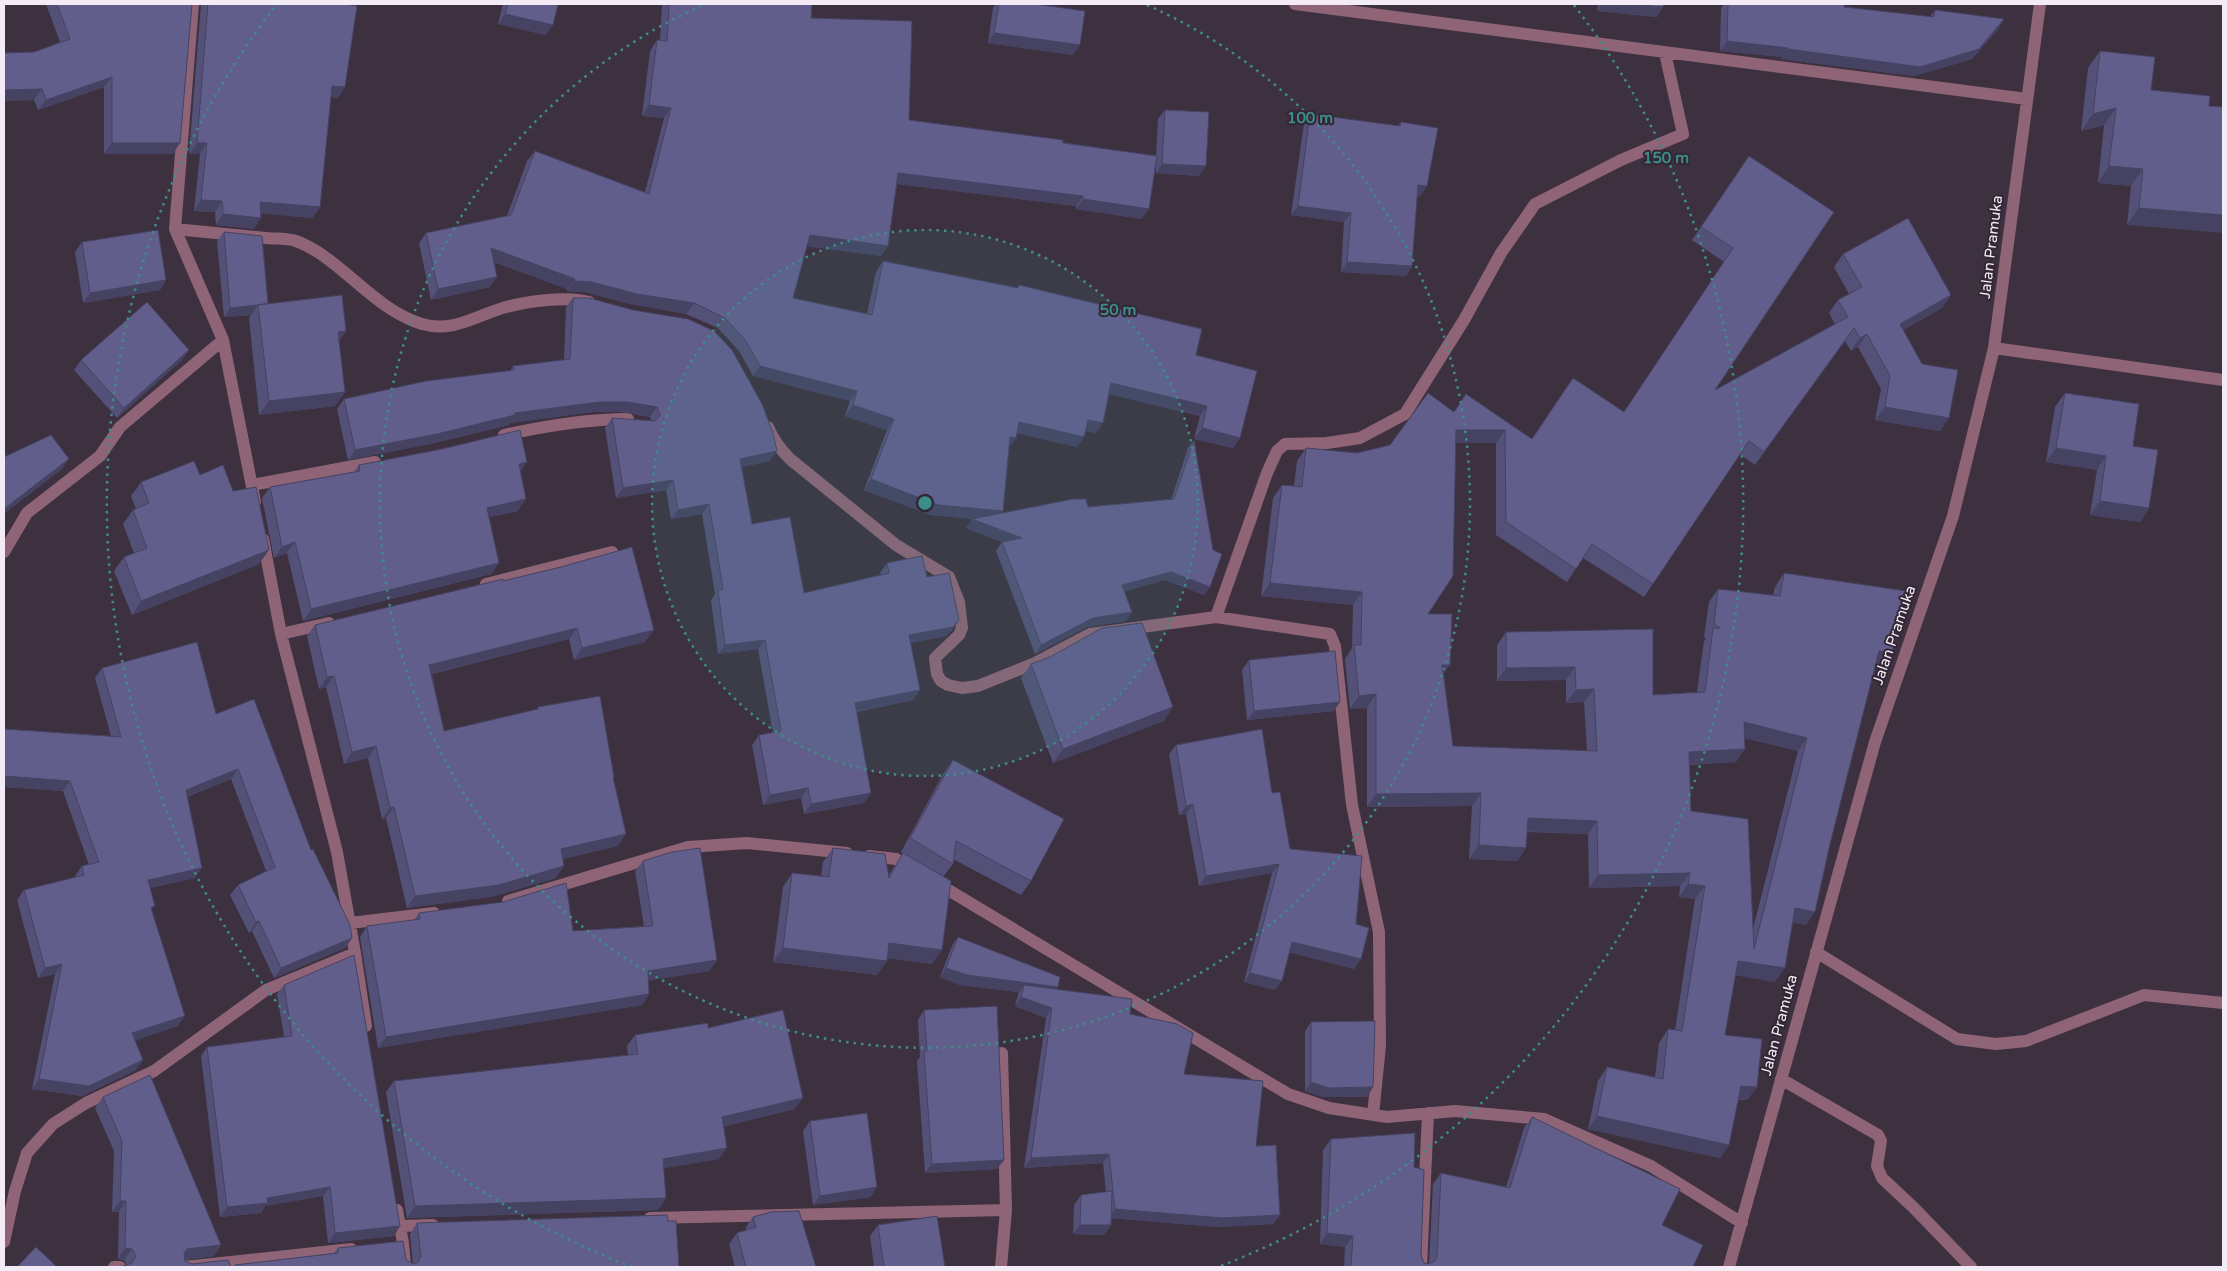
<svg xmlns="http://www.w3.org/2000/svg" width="2227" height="1271" viewBox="0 0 2227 1271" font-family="'Varela Round',sans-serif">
	<rect width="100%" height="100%" fill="#3d3140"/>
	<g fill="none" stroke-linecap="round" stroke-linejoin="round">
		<path stroke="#8f6476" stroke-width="12" d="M193,4L175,229L223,340L255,502
			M1295,4L2027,99
			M175,229C205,232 235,235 266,238C275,239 287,238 296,241C340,257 374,310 422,324C454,333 477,315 506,307C529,301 567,296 589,302
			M1994,348L2223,380
			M768,427C773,440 780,449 790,459L896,545L949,577L959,602L962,628L959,635L935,658L937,674L941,681L948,685L962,688L978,686L1035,663L1090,634L1216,617L1330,634L1335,646L1352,805L1379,932L1380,1046L1373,1115
			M504,435C545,426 586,419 628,419
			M252,485L375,462
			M263,539L281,634L337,852L355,953L366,1026
			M4,552L27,513L100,456L120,427L223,340
			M486,584L612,552
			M1216,617L1267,473L1277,451L1285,444L1327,443L1360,438L1405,414L1464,320L1501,253L1535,204L1621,160L1683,134L1665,53
			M281,634L329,623
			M869,856L896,859L912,868
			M935,882L1288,1094L1329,1108L1387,1117L1455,1111L1544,1119L1651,1166L1742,1223
			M508,901L688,847L747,843L847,853
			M350,923L434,913
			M1816,952L1957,1039L1996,1044L2026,1041L2144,995L2223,1003
			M1781,1079L1878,1135L1881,1141L1877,1166L1882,1178L1914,1208L1971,1267
			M397,1210L403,1243L405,1267
			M650,1218L1006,1210
			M400,1226L433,1225
			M4,1242L15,1191L27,1153L53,1124L86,1103L154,1071L266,990L355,953
			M114,1267H120
			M184,1267L351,1249
			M1001,1267L1006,1210L1002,1053
			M1421,1267L1428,1113
			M1729,1267L1875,742L1953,516L1994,348L2040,4"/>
	</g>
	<path fill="#545178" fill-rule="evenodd" d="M46,4H192L173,154H104V87L38,110L34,100L4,101V53L34,52L60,42Z
		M201,4H345V87L338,98L331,97L320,207L312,218L261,213L254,229L216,225L215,212L194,211L200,154H189Z
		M503,4H558L546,35L498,24Z
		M662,4H812L811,18L909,120L1156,156L1158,119L1165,110L1199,176L1156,173V160L1142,219L1076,209V206L897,184L888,246L881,256L807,246L793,298L867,314L876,272L883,261L1017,288L1019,285L1196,355L1240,438L1233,448L1194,439L1200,416L1109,394L1096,433L1086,431L1084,437L1077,447L1017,433L1016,438L1009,447L1003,511L1001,514L1088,507L1171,500L1188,448L1194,440L1210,587L1204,595L1165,580L1124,591L1126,621L1087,627L1035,654L996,551L1002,542L966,528L972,519H974L931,515L864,490L887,430L845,416L850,401L753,376L739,351L718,328L686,314L630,304L585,292L567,291V289L494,262L490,287L431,300L419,243L426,233L507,216L527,161L535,151L645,192L664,118L642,116L650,51L657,40L660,41Z
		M996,4H1035L1073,55L988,43L993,8Z
		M1598,4H1664L1663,7L1657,17L1597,11Z
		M1724,4H1844V7L1930,17L1935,10L2004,19L1998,29L1972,59L1914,76L1781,59L1782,57L1720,51L1721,8Z
		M2100,51L2151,90L2209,106L2223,107L2127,225L2131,186L2098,183L2104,125L2081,131L2088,68Z
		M1310,114L1398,126L1401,122L1427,186L1420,196H1417L1412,266L1406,276L1341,272L1344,222L1291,215L1304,123Z
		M1749,156L1715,390L1835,324L1829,313L1838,300L1849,294L1834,267L1843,254L1951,295L1942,308L1903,330L1949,418L1940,431L1875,420L1881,389L1858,347L1851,351L1845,341L1755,465L1740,454L1644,597L1583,558L1567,582L1496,535V443H1456L1428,614L1444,675L1453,746L1587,751L1584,702L1566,703V680L1497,681V645L1506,632L1653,695L1697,692L1704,641L1706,638L1704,637L1709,602L1718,589L1773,595L1775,587L1784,573L1892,653L1883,666L1876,665L1806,925L1792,922L1775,982L1735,975L1725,1035L1757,1087L1747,1100H1738L1729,1145L1720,1158L1588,1129L1598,1081L1607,1067L1655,1077L1659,1043L1668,1029L1675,1030L1695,899L1679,897L1680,886L1589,888L1588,834L1527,832L1526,848L1517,861L1469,859L1472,806L1367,807V708L1350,709L1345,659L1352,648L1353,605L1261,596L1273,498L1282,485L1294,486L1297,461L1306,448L1357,453L1390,445L1454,411L1532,439L1624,412L1724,262L1692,240ZM1745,738L1798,751L1753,929L1691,811L1689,765L1736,762Z
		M224,232L268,303L346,331L339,341L345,392L335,406L259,415L249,318L251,315L224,317L217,241Z
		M82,242L166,280L160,290L83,303L75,252Z
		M573,298L770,461L742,467L752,524L804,593L881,575L880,573L887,563L927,577L952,630L946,636L910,643L920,690L913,700L857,712L871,793L864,803L804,814L801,798L763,805L752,745L759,735L773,733L758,649L718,654L711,600L715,594L702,514L671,519L666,490L616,498L605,428L612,418L652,421L650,417L621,412H593L510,423L509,425L430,444L348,460L337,409L344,399L510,371L513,366L564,360L566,307Z
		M81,360H182L117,418L74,370Z
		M2065,393L2133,446L2149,508L2140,522L2090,515L2097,470L2046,462L2055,407Z
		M527,462L520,472L518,511L489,517L491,574L303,621L287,553L274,558L262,498L270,487L354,472L359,465Z
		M200,475L259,564L132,615L114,571L124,557L134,553L123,524L133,510L136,509L131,496L141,482Z
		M503,581L645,642L574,660L569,639L432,674L444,731L536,710L538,707L614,777L613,779L618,846L563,859L556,878L491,897L407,908L386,818L382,819L368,758L344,764L326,687L319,689L307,636L315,625Z
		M1249,660L1334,711L1247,720L1242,670Z
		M1031,664L1164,721L1053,763L1021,678Z
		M102,668L216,714L311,850L352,938L345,948L274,978L252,931L249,933L230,895L238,885L266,871L231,779L187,797L195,878L150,888L152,911L178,1026L135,1040L136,1070L82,1096L32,1089L55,974L38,978L17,900L24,890L75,878V876L82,866L89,865L63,791L4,787V729L111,736L95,678Z
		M1176,745L1272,793L1290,849L1356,924L1354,969L1289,952L1275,990L1244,982L1272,873L1199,886L1186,814L1179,815L1169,754Z
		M953,760L1031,881L1021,895L953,859V864L943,877L932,964L887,958L877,975L773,962L783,887L792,873L821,876L823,862L833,848L888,876L903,854L901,852L943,774Z
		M643,861L717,960L709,971L649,980V994L642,1005L378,1048L360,937L367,926L414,920L419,913L573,931L644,926L635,871Z
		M958,937L1056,990L1130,1014L1184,1074L1256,1146L1280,1215L1273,1224L1217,1227L1111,1218V1225L1104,1235L1073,1234L1074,1205L1081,1195L1106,1192L1103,1163L1024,1168L1046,1018L1015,1006L1018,995L1019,992L960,985L940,977L952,946Z
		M284,985L394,1236L328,1243L323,1196L265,1206L261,1213L220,1217L201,1056L207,1047L284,1037L277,994Z
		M924,1010L1004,1160L997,1169L925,1173L917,1061L920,1057L918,1020Z
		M1311,1022L1373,1087L1367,1097H1323L1305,1091V1031Z
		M708,1028L795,1109L724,1126L719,1159L663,1168L666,1198L658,1210L407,1218L386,1092L394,1081L628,1055L627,1046L635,1035Z
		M103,1097L221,1245L214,1256L185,1260V1261L192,1264L231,1267H122L123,1266L127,1265L124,1260L118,1259L119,1212H112L114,1151L95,1108Z
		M1532,1117L1662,1225L1693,1267H1344L1345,1247L1320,1244L1323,1150L1331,1139L1414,1167L1421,1256L1424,1263L1429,1264L1433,1184L1441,1173L1506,1187L1524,1128Z
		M810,1121L871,1197L813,1205L803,1131Z
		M753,1217L816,1267H735L729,1244L737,1233L746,1230V1227Z
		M668,1221L679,1267H233L235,1265L334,1253L338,1248L406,1260L413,1264L410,1234L417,1223Z
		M878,1225L945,1267H874L870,1236Z"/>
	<path fill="#454262" d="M1602,4H1629L1663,7L1657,17L1597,11Z
		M505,14L553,25L546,35L498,24Z
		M2004,19L1998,29L1972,59L1914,76L1781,59L1788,49Z
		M994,33L1080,45L1073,55L988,43Z
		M1727,41L1788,48L1782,57L1720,51Z
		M112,77L104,87L38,110L46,100Z
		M332,86L345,87L338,98L325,96Z
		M42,89L34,100L4,101V90Z
		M649,105L671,108L664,118L642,116Z
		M2116,108L2104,125L2081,131L2093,114Z
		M112,143H180L173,154H104Z
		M197,143H207L200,154H189Z
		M1162,164L1206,166L1199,176L1156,173Z
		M2109,166L2143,169L2131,186L2098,183Z
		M898,173L1083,196L1076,206L891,183Z
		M1418,185L1427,186L1420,196L1412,194Z
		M1083,199L1149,209L1142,219L1076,209Z
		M201,200L222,201L215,212L194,211Z
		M260,202L320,207L312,218L253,213Z
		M1298,206L1351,213L1344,222L1291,215Z
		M2139,208L2223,215V233L2127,225Z
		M223,214L261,218L254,229L216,225Z
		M810,235L888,246L881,256L803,246Z
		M491,248L575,279L567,289L484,258Z
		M1347,262L1412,266L1406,276L1341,272Z
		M497,277L490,287L431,300L438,289Z
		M166,280L160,290L83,303L90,293Z
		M574,281L592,282L694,303L686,314L630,304L585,292L567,291Z
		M1951,295L1942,308L1891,337L1900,324Z
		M258,305L251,315L224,317L230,308Z
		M346,331L336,345L338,332Z
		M1867,334L1858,347L1851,351L1860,338Z
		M189,350L182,360L117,418L124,408Z
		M760,366L857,391L850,401L753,376Z
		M1111,383L1207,406L1200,416L1104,393Z
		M345,392L335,406L259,415L269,401Z
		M600,402H628L657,407L650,417L621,412H593L510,423L509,425L430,444L348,460L355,450L515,413Z
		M853,405L894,419L887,430L845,416Z
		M1885,407L1949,418L1940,431L1875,420Z
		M1088,420L1103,423L1096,433L1081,430Z
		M1019,422L1084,437L1077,447L1011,432Z
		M1202,428L1240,438L1233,448L1194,439Z
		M1456,430H1505L1496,443H1447Z
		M1010,437L1016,438L1008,449Z
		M2056,448L2106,456L2097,470L2046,462Z
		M777,451L770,461L734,469L740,459Z
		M69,459L61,470L4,514V509Z
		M527,462L519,474V464Z
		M871,479L1003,511L996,521L931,515L864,490Z
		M673,480L666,490L616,498L623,488Z
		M526,499L518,511L479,519L487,508Z
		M2100,501L2149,508L2140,522L2090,515Z
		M709,504L702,514L671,519L678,510Z
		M972,519L1022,538L1016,547L966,528Z
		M295,542L287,553L274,558L282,547Z
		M269,550L259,564L132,615L141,601Z
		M499,563L491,574L303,621L311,609Z
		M1171,572L1210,587L1204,595L1165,580L1116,594L1122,585Z
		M1270,583L1362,592L1353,605L1261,596Z
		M1132,612L1126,621L1087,627L1035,654L1041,645L1093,618Z
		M959,620L952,630L946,636L902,645L909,635Z
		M577,628L569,639L421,676L429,665Z
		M654,630L645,642L574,660L582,648Z
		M765,640L758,649L718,654L725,645Z
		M1879,651L1892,653L1883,666L1870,665Z
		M1442,665H1450L1441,678Z
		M1575,667L1566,680L1497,681L1506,668Z
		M334,676L326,687L319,689L327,677Z
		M1594,689L1584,702L1566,703L1576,690Z
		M920,690L913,700L848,713L855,703Z
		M1376,694L1367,708L1350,709L1359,696Z
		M1340,702L1334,711L1247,720L1254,711Z
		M1173,707L1164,721L1053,763L1063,749Z
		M1744,722L1807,738L1798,751L1735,736Z
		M376,746L368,758L344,764L352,752Z
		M1745,749L1736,762L1680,765L1689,752Z
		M238,769L231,779L178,800L186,790Z
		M4,776L70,781L63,791L4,787Z
		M808,788L801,798L763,805L770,795Z
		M871,793L864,803L804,814L811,804Z
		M1481,793L1472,806L1367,807L1376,794Z
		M1193,804L1186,814L1179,815L1186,806Z
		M394,807L386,818L382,819L390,808Z
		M1528,818L1597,821L1588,834L1518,831Z
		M626,834L618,846L553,861L561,849Z
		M1479,845L1526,848L1517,861L1469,859Z
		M1279,864L1272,873L1199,886L1206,876Z
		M564,866L556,878L491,897L407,908L415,896Z
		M202,868L195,878L141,890L148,880Z
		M1690,873L1680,886L1589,888L1598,875Z
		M1688,884L1705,886L1695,899L1679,897Z
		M1795,908L1815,912L1806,925L1785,921Z
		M259,921L252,931L249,933L256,922Z
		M352,938L345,948L274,978L281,968Z
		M1292,942L1361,959L1354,969L1285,951Z
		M889,943L942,950L932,964L879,957Z
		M783,948L887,961L877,975L773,962Z
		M717,960L709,971L641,982L648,971Z
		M1738,961L1785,968L1775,982L1729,974Z
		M62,964L55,974L38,978L45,968Z
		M946,968L1058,987L1051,996L1024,985L1019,992L960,985L940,977Z
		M1250,973L1282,981L1275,990L1244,982Z
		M649,994L642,1005L378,1048L386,1037Z
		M1021,997L1052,1008L1046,1018L1015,1006Z
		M185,1016L178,1026L125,1044L132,1033Z
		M143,1060L136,1070L82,1096L32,1089L39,1079Z
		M1311,1082L1373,1087L1367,1097H1323L1305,1091Z
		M1741,1086L1757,1087L1747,1100L1732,1099Z
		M803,1098L795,1109L715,1129L722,1117Z
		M1597,1116L1729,1145L1720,1158L1588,1129Z
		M727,1148L719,1159L655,1170L663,1159Z
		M1109,1154L1103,1163L1024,1168L1031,1158Z
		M1004,1160L997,1169L925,1173L932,1164Z
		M330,1187L323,1196L265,1206L261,1213L220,1217L227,1207L267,1198Z
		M877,1187L871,1197L813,1205L820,1196Z
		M666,1198L658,1210L407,1218L415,1206Z
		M120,1201H126L119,1212H112Z
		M1115,1209L1280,1215L1273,1224L1217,1227L1108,1218Z
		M1080,1225H1111L1104,1235L1073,1234Z
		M400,1226L394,1236L328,1243L335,1233Z
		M1327,1233L1353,1236L1345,1247L1320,1244Z
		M221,1245L214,1256L180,1260L187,1249Z
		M125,1248L132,1249L124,1260L118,1259Z"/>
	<path fill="#625e8c" stroke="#454262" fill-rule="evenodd" d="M57,4H192L180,143H112V77L46,100L42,89L4,90V53L34,52L70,39Z
		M208,4H345L357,6L345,87L332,86L320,207L260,202L261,218L223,214L222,201L201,200L207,143H197Z
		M508,4H558L553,25L505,14Z
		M669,4H812L811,18L912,21L909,120L1063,140V143L1157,156L1149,209L1083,199V196L898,173L888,246L810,235L793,298L872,315L883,261L1018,288L1019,285L1202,329L1196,355L1257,371L1240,438L1202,428L1207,406L1111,383L1103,423L1088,420L1084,437L1019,422L1016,438L1010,437L1003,511L938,505L871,479L894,419L853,405L857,391L760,366L746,341L725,318L694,303L637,294L592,282L574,281L575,279L491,248L497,277L438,289L426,233L511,215L535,151L649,194L671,108L649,105L657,40L667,41Z
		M999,4H1035L1085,11L1080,45L994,33Z
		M1629,4H1664L1663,7Z
		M1728,4H1844V7L1934,17L1935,10L2004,19L1979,49L1920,67L1788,49V48L1727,41Z
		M2100,51L2155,57L2151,90L2210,96L2209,106L2223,107V215L2139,208L2143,169L2109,166L2116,108L2093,114Z
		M1165,110L1209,112L1206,166L1162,164Z
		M1310,114L1400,126L1401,122L1438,128L1427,186L1418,185L1412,266L1347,262L1351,213L1298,206Z
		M1749,156L1834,212L1715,390L1848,317L1838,300L1862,287L1843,254L1908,218L1951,295L1900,324L1922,364L1958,370L1949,418L1885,407L1890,376L1867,334L1860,338L1854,328L1764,452L1749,441L1653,584L1592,544L1576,569L1506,522L1505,430H1456L1453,576L1428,614H1452L1450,665H1442L1453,746L1597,751L1594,689L1576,690L1575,667L1506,668V632L1653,629V695L1705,692L1713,628H1720L1714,624L1718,589L1780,596L1784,573L1906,591L1892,653L1879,651L1830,844L1815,912L1795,908L1785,968L1738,961L1725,1035L1762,1039L1757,1087L1741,1086L1729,1145L1597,1116L1607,1067L1663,1079L1668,1029L1682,1031L1705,886L1688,884L1690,873L1598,875L1597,821L1528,818L1526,848L1479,845L1481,793L1376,794V694L1359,696L1354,645H1361L1362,592L1270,583L1282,485L1302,487L1306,448L1357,453L1390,445L1428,393L1454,412L1466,394L1532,439L1573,378L1624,412L1733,248L1701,227ZM1744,722L1807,738L1754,949L1748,819L1691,811L1689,752L1745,749Z
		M158,230L166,280L90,293L82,242Z
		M224,232L262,236L268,303L258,305L230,308Z
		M342,295L346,331L338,332L345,392L269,401L258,305Z
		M573,298H589L633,310L688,319L714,331L732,350L762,404L773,433L777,451L740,459L752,524L790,517L804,593L889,573L887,563L922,556L927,577L949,573L959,620L953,627L909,635L920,690L855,703L871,793L811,804L808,788L770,795L759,735L781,731L765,640L725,645L718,590L723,589L709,504L678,510L673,480L623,488L612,418L655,421L660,415L657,407L628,402H600L515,413V415L437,434L355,450L344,399L426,381L514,370L513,366L570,359Z
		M147,302L189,350L124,408L81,360Z
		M2065,393L2139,404L2133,446L2158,450L2149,508L2100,501L2106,456L2056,448Z
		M520,430L527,462L519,464L526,499L487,508L499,563L311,609L295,542L282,547L270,487L360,471L359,465L442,449Z
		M51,435L69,459L4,509V457Z
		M1194,440L1213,550L1222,554L1210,587L1171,572L1122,585L1132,612L1093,618L1041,645L1002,542L1022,538L972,519L1073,499H1086L1088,507L1174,499Z
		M194,461L200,475L223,465L233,491L256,487L269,550L141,601L124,557L147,548L133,510L149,503L141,482Z
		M632,547L654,630L582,648L577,628L429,665L444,731L538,709V707L600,696L614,777H613L626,834L561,849L564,866L499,885L415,896L394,807L390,808L376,746L352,752L334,676L327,677L315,625L503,579V581L561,567Z
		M1142,623L1173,707L1063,749L1031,664L1050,657L1102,628Z
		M197,642L216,714L254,699L311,850L313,849L350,925L352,938L281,968L259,921L256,922L238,885L275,867L238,769L186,790L202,868L148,880L155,906L151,908L185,1016L132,1033L143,1060L89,1086L39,1079L62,964L45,968L24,890L84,875L82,866L99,862L70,781L4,776V729L121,737L102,668Z
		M1335,651L1340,702L1254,711L1249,660Z
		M1262,729L1272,793L1280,792L1290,849L1362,856L1356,924L1369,928L1361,959L1292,942L1282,981L1250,973L1279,864L1206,876L1193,804L1186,806L1176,745Z
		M953,760L1064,819L1031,881L956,841L953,864L910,838Z
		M700,848L717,960L648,971L649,994L386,1037L367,926L420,919L419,913L503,902L566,883L573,931L653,926L643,861L672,852Z
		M833,848L885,854L889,878L903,853L951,881L942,950L889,943L887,961L783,948L792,873L829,877Z
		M958,937L1060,977L1058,987L967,975L946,968Z
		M354,955L400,1226L335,1233L330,1187L267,1198L268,1203L227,1207L207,1047L292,1036L284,985Z
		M1024,985L1132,999L1130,1014L1177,1024L1193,1033L1184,1074L1263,1081L1256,1146L1276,1145L1280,1215L1223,1218L1115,1209L1109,1154L1031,1158L1052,1008L1021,997Z
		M997,1006L1004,1160L932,1164L924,1052L927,1051L924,1010Z
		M783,1010L803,1098L722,1117L727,1148L663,1159L666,1198L415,1206L394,1081L638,1054L635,1035L708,1023V1028Z
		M1375,1021L1373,1087L1329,1088L1311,1082V1022Z
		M150,1075L221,1245L187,1249L184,1253L185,1261L192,1264L228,1260L231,1267H123V1266L132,1263L136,1256L132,1249L125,1248L126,1201H120L122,1141L103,1097Z
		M867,1113L877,1187L820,1196L810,1121Z
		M1532,1117L1680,1189L1662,1225L1703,1245L1693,1267H1351L1353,1236L1327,1233L1331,1139L1415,1133L1414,1167L1424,1170L1421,1256L1424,1263L1429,1264L1435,1261L1437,1257L1441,1173L1510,1188Z
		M1112,1191L1111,1225H1080L1081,1195Z
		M799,1211L816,1267H746L737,1233L756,1227L753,1217L771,1212Z
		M667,1215L668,1221H676L679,1267H235V1265L338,1253V1248L403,1241L406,1260L414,1264L418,1262L421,1256L417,1223Z
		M937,1216L945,1267H884L878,1225Z
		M36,1247L57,1267H17Z"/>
	<circle cx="925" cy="503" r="273" fill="#3d8d89" fill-opacity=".12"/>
	<g fill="none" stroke="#3d8d89" stroke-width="2.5" stroke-dasharray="2.5 5">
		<circle cx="925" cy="503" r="273"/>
		<path d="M1147 5A545 545 0 1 1 703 5"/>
		<path d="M632 1267A818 818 0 0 1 276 5M1574 5A818 818 0 0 1 1218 1267"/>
	</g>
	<g text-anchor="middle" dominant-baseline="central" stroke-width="4" stroke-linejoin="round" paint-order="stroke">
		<g font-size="15" fill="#f3ebf5" stroke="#332735">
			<text transform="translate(1991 247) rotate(-83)">Jalan Pramuka</text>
			<text transform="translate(1894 635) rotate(-71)">Jalan Pramuka</text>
			<text transform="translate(1779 1025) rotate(-75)">Jalan Pramuka</text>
		</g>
	</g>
	<circle cx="925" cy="503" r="8" fill="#3d8d89" stroke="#332735" stroke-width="2.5"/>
	<g font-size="15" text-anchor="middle" font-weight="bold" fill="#3d8d89" stroke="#332735" stroke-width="4" stroke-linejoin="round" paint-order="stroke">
		<text x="1310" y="123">100 m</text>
		<text x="1666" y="163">150 m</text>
		<text x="1118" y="315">50 m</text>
	</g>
	<rect width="2227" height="1271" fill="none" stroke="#f3ebf5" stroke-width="10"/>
</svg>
